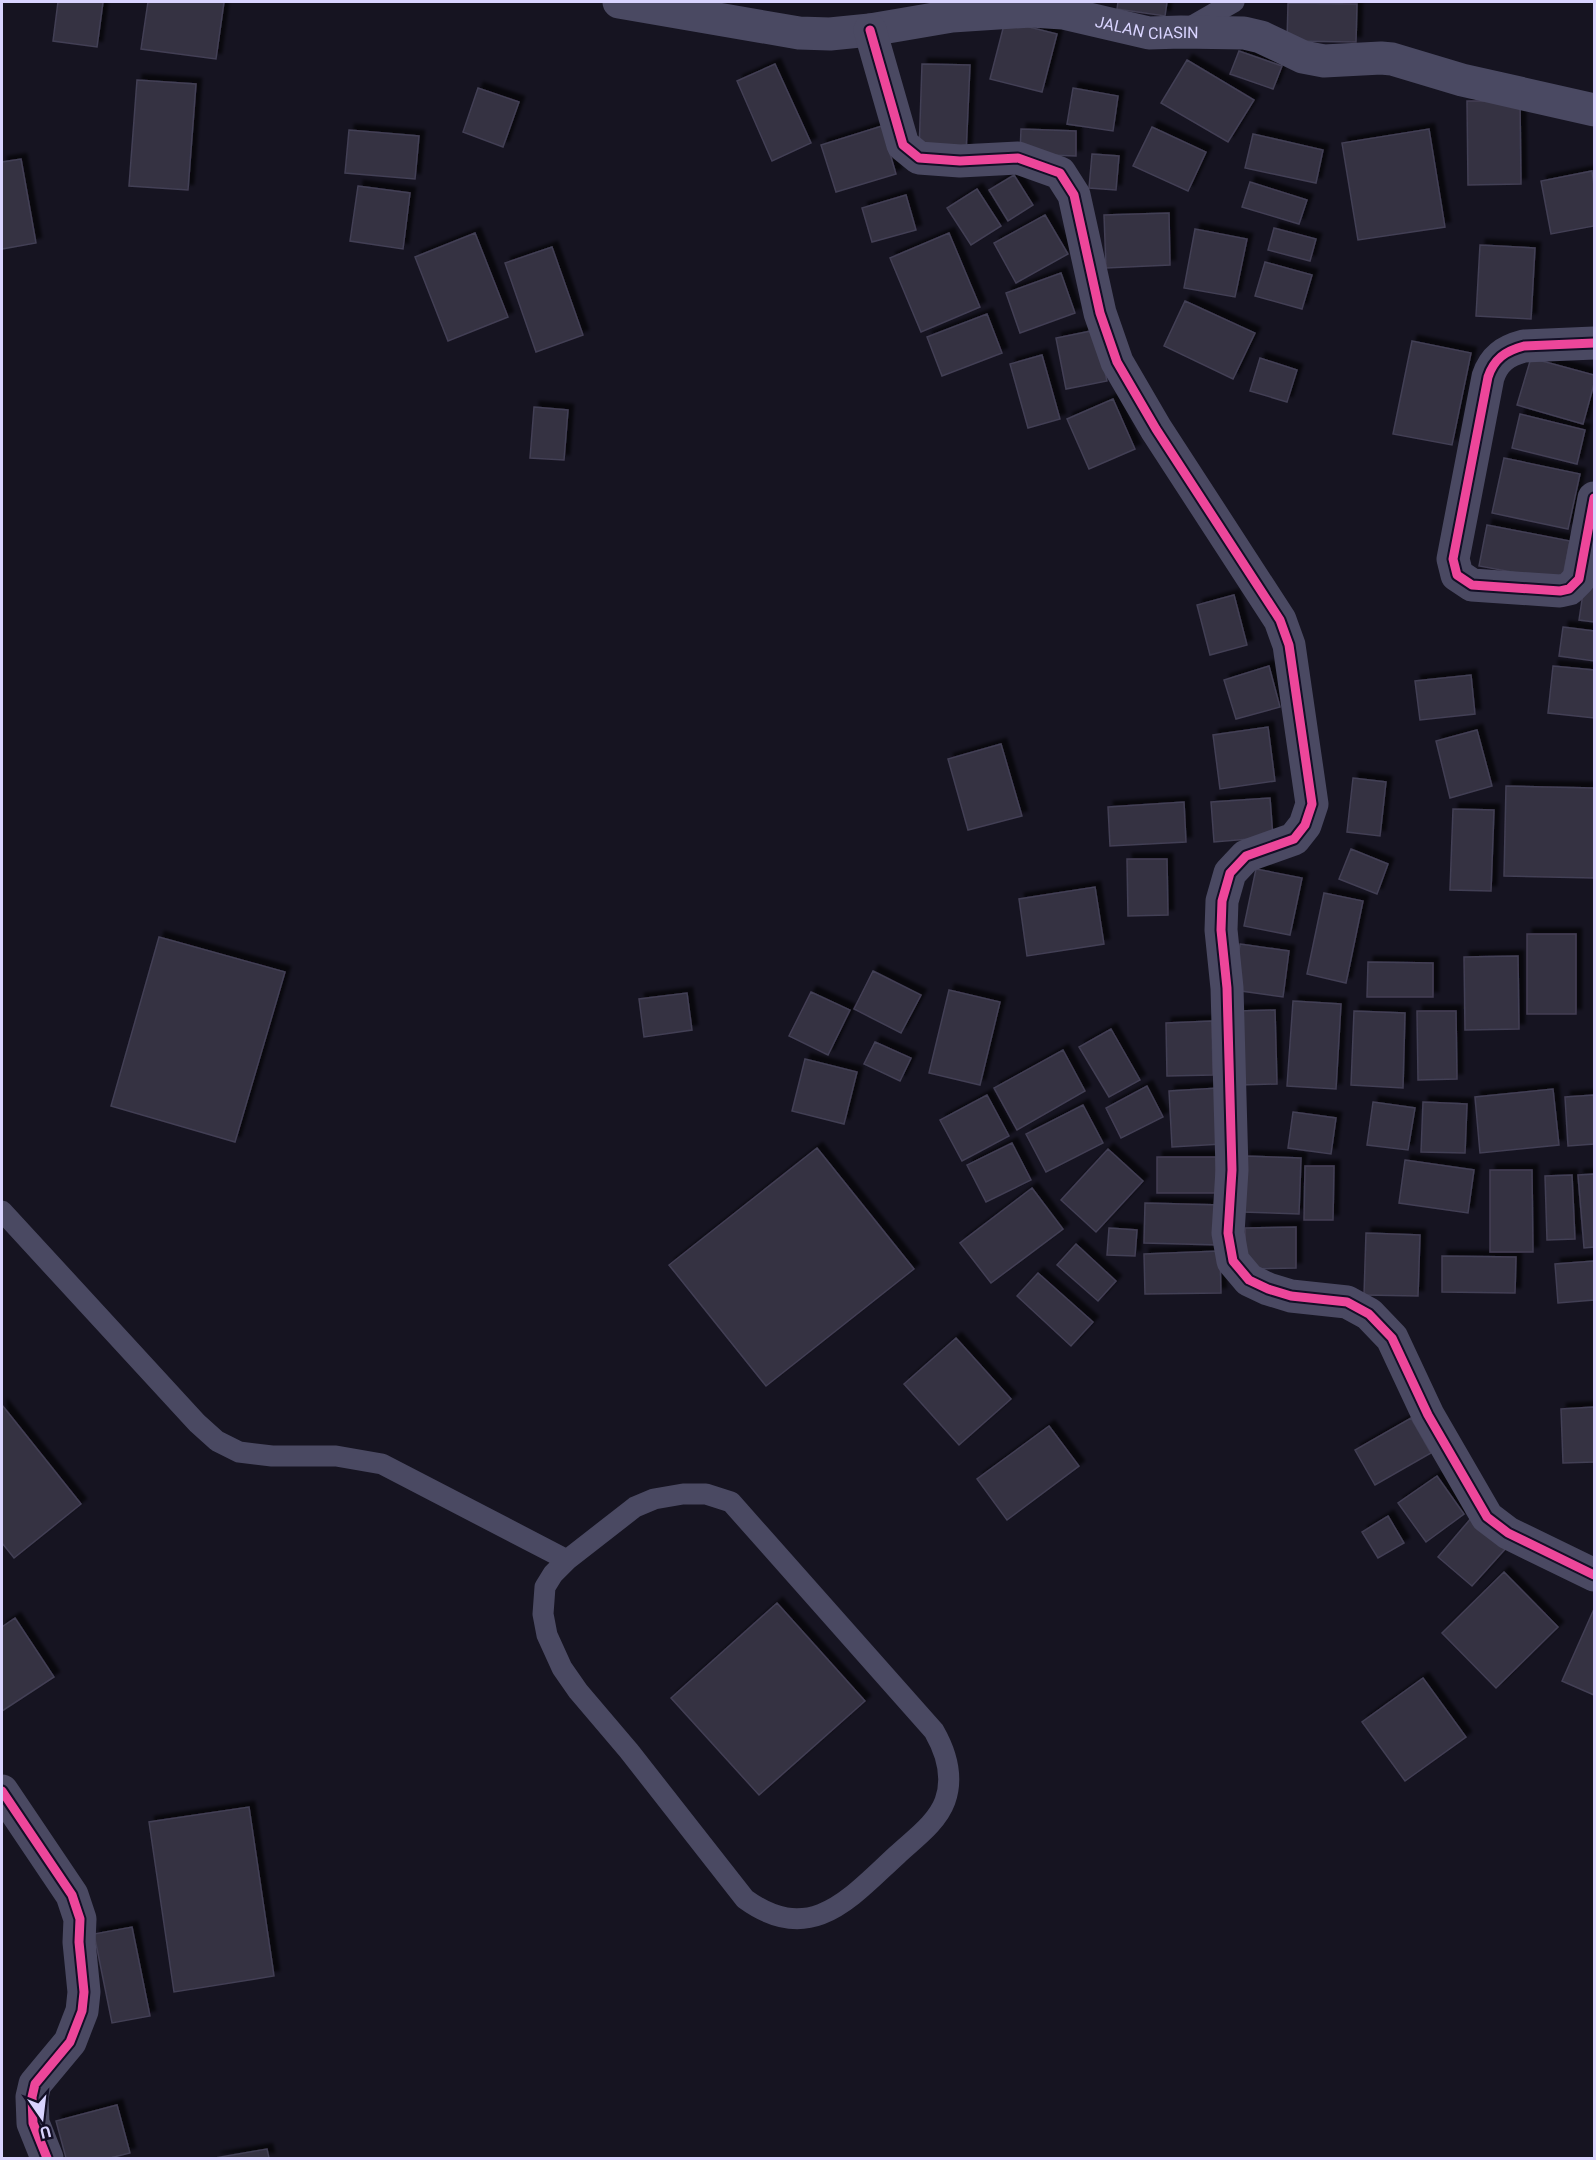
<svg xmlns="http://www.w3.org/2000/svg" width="1596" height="2160" viewBox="0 0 1596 2160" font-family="Roboto,sans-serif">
	<defs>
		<filter id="shadow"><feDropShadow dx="5.5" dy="-5.5" stdDeviation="1.5" flood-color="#0009"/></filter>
	</defs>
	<rect width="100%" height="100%" fill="#161421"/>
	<path fill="#343243" stroke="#433f54" stroke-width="1.5" filter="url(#shadow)" d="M58,2H103L97,47L53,41Z
		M148,2H224L216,59L141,49Z
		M1118,2H1167L1165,16L1117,9Z
		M1288,3L1357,4L1356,42L1287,41Z
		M1005,21L1057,34L1042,92L990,79Z
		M1239,51L1282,66L1273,89L1230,74Z
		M1187,60L1254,100L1228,142L1161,103Z
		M775,64L811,143L772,161L737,81Z
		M922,64L970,65L966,154L919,152Z
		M137,80L196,84L188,190L129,186Z
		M478,88L519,102L503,147L463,132Z
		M1073,88L1118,96L1113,131L1067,124Z
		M1467,101H1520L1521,184L1468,185Z
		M882,126L896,174L836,192L821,145Z
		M1152,127L1206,152L1188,191L1133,166Z
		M1021,129L1076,131V156L1020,154Z
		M1429,129L1445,227L1358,240L1342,143Z
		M349,130L419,136L415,179L345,173Z
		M1253,134L1323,150L1316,183L1245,168Z
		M1092,154L1119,156L1116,190L1089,188Z
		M21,159L36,243L2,249V162Z
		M1592,171L1594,186V226L1551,234L1541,181Z
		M1014,175L1033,205L1008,221L989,190Z
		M1250,182L1307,200L1299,224L1242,207Z
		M358,186L410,193L403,249L350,241Z
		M977,189L1001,226L971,245L947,208Z
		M906,195L916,230L872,242L862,208Z
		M1169,213L1170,265L1106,268L1104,215Z
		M1045,215L1068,254L1016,283L994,243Z
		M1274,228L1316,239L1310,261L1268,250Z
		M1195,229L1247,239L1235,297L1184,288Z
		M475,233L508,317L448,341L415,257Z
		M949,233L980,307L921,332L890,258Z
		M1480,245L1535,248L1531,319L1476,316Z
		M552,247L583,335L536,352L505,263Z
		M1265,262L1312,275L1302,309L1255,296Z
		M1061,273L1075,313L1020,333L1006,293Z
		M1185,301L1255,333L1233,379L1164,346Z
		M987,314L1002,353L942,376L927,337Z
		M1096,330L1107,381L1066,389L1056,338Z
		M1412,341L1471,353L1452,445L1393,434Z
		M1042,355L1060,419L1028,428L1010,364Z
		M1260,358L1297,370L1287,402L1250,391Z
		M1531,358L1594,375V384L1583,424L1517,405Z
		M1113,399L1135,449L1089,469L1067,419Z
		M534,407L568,410L564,460L530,458Z
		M1520,414L1585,430L1577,464L1512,448Z
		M1504,458L1580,474L1568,529L1492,513Z
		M1487,525L1570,541L1562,581L1479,566Z
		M1586,573L1594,574V622L1579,620Z
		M1234,595L1247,645L1210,655L1197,605Z
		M1563,627L1594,631V661L1559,656Z
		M1269,666L1280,707L1236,719L1224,680Z
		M1553,666L1594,670V718L1548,713Z
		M1471,675L1475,714L1420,720L1415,681Z
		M1268,727L1275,781L1220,789L1213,735Z
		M1477,730L1492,786L1450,798L1436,741Z
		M1001,744L1022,816L968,830L948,759Z
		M1353,778L1386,782L1380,836L1347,832Z
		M1506,786L1594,788V878L1504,876Z
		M1270,798L1273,837L1214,842L1211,802Z
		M1184,802L1186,842L1110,846L1108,807Z
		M1453,809L1494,810L1491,891L1450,890Z
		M1351,849L1388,864L1377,894L1339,879Z
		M1127,859H1167L1168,915L1128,916Z
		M1256,869L1302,878L1290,935L1244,926Z
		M1095,887L1104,944L1027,956L1019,899Z
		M1324,893L1363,901L1346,983L1307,974Z
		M1527,934H1576V1014H1527Z
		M159,937L285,972L235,1142L111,1106Z
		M1240,944L1289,951L1283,997L1234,990Z
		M1518,956L1519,1029L1465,1030L1464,957Z
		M1368,962L1433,963V997H1367Z
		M873,971L921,995L901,1033L854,1009Z
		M949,990L1000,1002L980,1085L929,1073Z
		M811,992L850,1010L828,1055L789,1036Z
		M687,993L692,1030L644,1037L639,999Z
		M1293,1001L1341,1004L1336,1089L1287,1086Z
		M1275,1010L1277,1084L1240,1085L1238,1011Z
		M1354,1011L1405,1013L1403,1088L1351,1085Z
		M1417,1011H1456L1457,1079L1418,1080Z
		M1212,1021L1213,1075L1167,1076L1166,1023Z
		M1111,1029L1140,1080L1109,1097L1079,1047Z
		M875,1042L911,1058L900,1081L864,1064Z
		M1063,1050L1085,1091L1017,1130L994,1088Z
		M805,1059L857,1072L844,1124L792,1111Z
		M1147,1086L1163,1117L1121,1138L1106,1108Z
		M1219,1088L1222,1144L1172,1147L1169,1091Z
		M1553,1089L1559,1145L1480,1153L1475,1097Z
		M987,1095L1009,1136L962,1161L940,1120Z
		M1594,1095V1144L1568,1146L1565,1097Z
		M1373,1102L1415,1108L1408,1150L1367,1145Z
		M1423,1102L1467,1104L1465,1153L1421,1152Z
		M1083,1105L1103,1143L1046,1172L1026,1134Z
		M1293,1112L1336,1118L1331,1154L1288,1148Z
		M1012,1143L1031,1180L986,1202L967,1165Z
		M817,1148L914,1269L766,1386L669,1265Z
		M1108,1149L1143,1181L1096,1232L1061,1200Z
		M1245,1156L1301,1158L1299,1214L1243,1212Z
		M1157,1157H1216V1193H1157Z
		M1405,1160L1474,1170L1468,1213L1399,1203Z
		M1305,1166H1334L1333,1220H1304Z
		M1490,1170H1532L1533,1252H1490Z
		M1594,1174V1247L1584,1248L1578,1175Z
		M1572,1175L1575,1239L1547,1240L1545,1176Z
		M1032,1188L1063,1229L991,1283L960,1243Z
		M1145,1203L1221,1205L1220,1245L1144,1243Z
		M1296,1227V1268L1245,1269V1228Z
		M1109,1228L1137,1230L1135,1256L1107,1255Z
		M1366,1233L1420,1235L1418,1296L1364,1295Z
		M1076,1244L1116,1281L1098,1301L1057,1265Z
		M1220,1251L1221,1293L1145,1294L1144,1254Z
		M1442,1256L1516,1257L1515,1293L1442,1292Z
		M1594,1261V1300L1558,1303L1555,1264Z
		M1038,1273L1093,1322L1071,1346L1017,1296Z
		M956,1338L1011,1399L959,1445L904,1384Z
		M2,1405L81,1504L14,1558L2,1543Z
		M1594,1407V1462L1563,1463L1561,1409Z
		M1411,1418L1431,1453L1375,1485L1355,1450Z
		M1049,1426L1079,1466L1007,1520L977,1479Z
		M1437,1476L1464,1514L1426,1542L1398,1503Z
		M1388,1516L1404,1543L1378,1558L1362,1532Z
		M1472,1517L1507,1547L1472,1586L1438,1557Z
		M1504,1572L1558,1627L1496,1688L1442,1633Z
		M777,1603L865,1701L759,1795L671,1698Z
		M1594,1609V1695L1562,1681Z
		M15,1618L54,1677L2,1711V1627Z
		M1423,1678L1466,1737L1405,1781L1362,1722Z
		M249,1807L274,1976L174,1992L149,1822Z
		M132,1927L150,2016L112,2023L94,1934Z
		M117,2105L130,2153L110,2158H66L56,2121Z
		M267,2149L269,2158H215Z"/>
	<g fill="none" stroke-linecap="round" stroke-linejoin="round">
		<path stroke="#4a4962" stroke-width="21" d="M1185,30L1234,2
			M2,1211L197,1423L217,1441L239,1452L272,1456H336L382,1464L567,1560
			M683,1494H706L731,1502L934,1731C946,1752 954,1776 945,1801C937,1823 914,1839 897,1855C850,1898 811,1947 745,1899L629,1751L578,1691L562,1668L547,1635L543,1614L545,1587L553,1574L567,1560L635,1507L654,1499Z"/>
		<g stroke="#4a4962" stroke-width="33">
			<path id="s1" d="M619,2L799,33L830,34L870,30L952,16L1031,11L1063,13L1149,33L1181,32L1244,33L1261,37L1303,57L1324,61L1381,58L1392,59L1462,80L1594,110"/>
			<path d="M870,30L903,145L919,158L960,161L1018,158L1060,173L1074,195L1100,313L1117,362L1156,429L1280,620L1289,645L1312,804L1305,825L1294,839L1246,856L1230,873L1222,901L1221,930L1227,988L1232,1170L1228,1233L1233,1261L1249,1280L1268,1289L1291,1296L1347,1302L1369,1314L1392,1338L1428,1415L1487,1517L1508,1533L1594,1575"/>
			<path d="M1594,343L1524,346C1505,351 1494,359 1488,377L1453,559L1457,575L1472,585L1560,591L1569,589L1579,579L1594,498"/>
			<path d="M2,1791L72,1895L80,1919L79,1942L84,1992L82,2011L70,2042L35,2084L32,2097L33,2123L47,2158"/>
		</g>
		<defs>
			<path id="cycleway" d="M870,30L903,145L919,158L960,161L1018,158L1060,173L1074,195L1100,313L1117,362L1156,429L1280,620L1289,645L1312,804L1305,825L1294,839L1246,856L1230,873L1222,901L1221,930L1227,988L1232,1170L1228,1233L1233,1261L1249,1280L1268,1289L1291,1296L1347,1302L1369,1314L1392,1338L1428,1415L1487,1517L1508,1533L1594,1575
				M1594,343L1524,346C1505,351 1494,359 1488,377L1453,559L1457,575L1472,585L1560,591L1569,589L1579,579L1594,498
				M2,1791L72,1895L80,1919L79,1942L84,1992L82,2011L70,2042L35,2084L32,2097L33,2123L47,2158"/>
		</defs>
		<use href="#cycleway" stroke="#130f26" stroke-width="13"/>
		<use href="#cycleway" stroke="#ed469a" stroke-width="9"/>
	</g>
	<g text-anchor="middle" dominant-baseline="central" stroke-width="6" stroke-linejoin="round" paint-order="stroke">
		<g font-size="16" fill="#d9d4ff" stroke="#130f26">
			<text stroke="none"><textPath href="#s1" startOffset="534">JALAN CIASIN</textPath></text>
		</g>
	</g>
	<rect width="1596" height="2160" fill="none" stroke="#d9d4ff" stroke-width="6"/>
	<g transform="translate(42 2118) rotate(166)" stroke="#130f26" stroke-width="4.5" paint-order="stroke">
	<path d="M0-4.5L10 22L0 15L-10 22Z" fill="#d9d4ff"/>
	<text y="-9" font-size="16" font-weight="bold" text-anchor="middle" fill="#d9d4ff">U</text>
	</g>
</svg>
